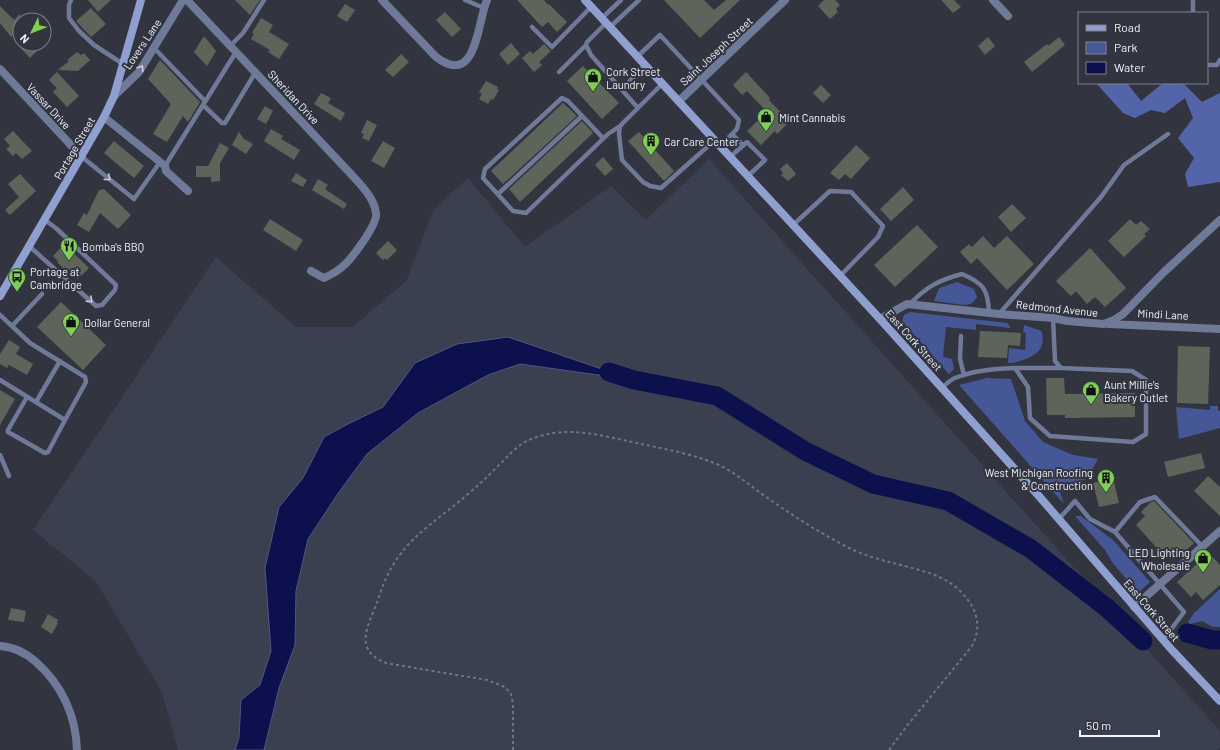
<svg xmlns="http://www.w3.org/2000/svg" width="1220" height="750" viewBox="0 0 1220 750" font-family="Barlow,sans-serif">
	<rect width="100%" height="100%" fill="#323540"/>
	<path fill="#3a4050" d="M709,159L1220,731V747L1218,750H178L162,692L95,580L33,530L216,257L296,327H353L407,280L433,210L468,178L525,247L611,186L646,220Z"/>
	<path fill="#465798" d="M957,282L974,289L977,297C974,302 971,305 964,305L934,301L939,288Z
		M910,312L1007,323L1010,326V328L976,324V330L946,327L943,356L944,357L952,359L954,369L949,374L902,321L904,315Z
		M1024,325L1039,330L1042,332C1045,349 1038,354 1023,360C1018,362 1014,363 1008,363L1009,348L1025,350L1026,333L1023,332Z
		M987,378L1011,379L1025,421L1043,442L1073,455L1098,459L1087,479L1058,486L1064,504L959,385Z
		M1210,406H1218V410L1220,411V428L1179,439L1176,407L1210,410Z
		M1075,516H1081L1113,540L1150,582L1138,593L1112,562L1105,550Z
		M1220,589V627H1213L1202,621L1190,624L1188,622L1194,613Z"/>
	<path fill="#5365a8" d="M1096,83H1127L1141,101L1163,83H1179L1185,85L1202,102L1220,93V182L1188,187L1185,174L1194,158L1178,138L1193,118L1185,98L1165,113L1151,110L1135,118L1123,113Z"/>
	<path fill="#0c114d" stroke="#515581" d="M508,337L634,380L520,364L488,375L418,413L367,454L339,492L308,539L296,591L295,645L279,688L264,750H235L239,738L241,700L260,685L271,651L265,568L279,507L303,478L324,437L348,424L383,407L415,363L457,344Z"/>
	<g fill="none" stroke-linecap="round" stroke-linejoin="round">
		<path stroke="#0c114d" stroke-width="19" d="M609,372L634,380L717,396L805,451L873,484L948,501L1031,549L1107,608L1143,641
			M1187,633L1212,640H1220"/>
	</g>
	<path fill="#5d655a" d="M88,0H111L98,12Z
		M235,0H260L250,15Z
		M517,0H544L548,5L549,4L567,22L557,32L548,22L542,27Z
		M664,0H704L714,10L726,0H740L700,38Z
		M824,0H835L840,5L836,9L838,12L830,19L818,6Z
		M941,0H954L961,7L953,13Z
		M345,4L355,10L347,22L337,16Z
		M0,6L14,20L20,14V29L11,37L0,23Z
		M91,8L106,24L91,37L76,21Z
		M445,12L461,29L452,37L436,20Z
		M261,18L273,25L269,32L289,44L279,59L268,52L270,50L251,39L254,34L252,33Z
		M204,36L216,51L207,66L194,52Z
		M988,37L995,46L985,55L978,46Z
		M1059,37L1065,45L1032,72L1024,62L1047,44L1048,46Z
		M511,43L520,54L508,65L499,54Z
		M17,44H35L39,49L30,58Z
		M544,44L551,51L539,62L542,65L534,72L522,58L530,51L533,54Z
		M77,52L81,55L84,53L90,60L78,71L58,70L69,61L67,60Z
		M401,54L409,62L393,77L385,70Z
		M160,60L200,102L188,122L183,116L167,142L153,134L171,104L148,79Z
		M583,66L619,103L602,119L567,81Z
		M57,72L79,96L67,107L53,92L57,88L49,80Z
		M746,72L770,98L769,100L788,120L786,121L788,123L777,134L775,131L761,145L747,131L767,112L747,91L742,95L733,85Z
		M486,81L498,87L497,89L499,90L493,100L491,99L488,104L479,99L482,94L479,92Z
		M821,85L831,95L823,103L813,93Z
		M321,93L331,98L328,103L345,113L341,121L314,104Z
		M563,103L577,116L503,184L491,171Z
		M265,106L273,111L266,124L257,119Z
		M367,120L377,125L369,141L362,138L364,134L361,133Z
		M582,121L593,133L520,202L509,189Z
		M271,129L283,136L281,139L300,150L294,160L264,141Z
		M13,131L32,151L22,159L16,153L13,156L6,149L10,146L4,139Z
		M239,132L244,139L253,144L246,154L232,145Z
		M639,132L674,171L664,181L628,141Z
		M114,141L144,166L134,178L104,153Z
		M383,141L395,148L384,168L371,161Z
		M220,143L229,148L220,163V181L211,182V177H196V166H208Z
		M856,145L870,158L851,179L845,174L839,180L830,173Z
		M603,157L613,169L605,176L595,165Z
		M787,163L796,174L788,181L781,175L783,173L780,169Z
		M296,173L307,180L303,187L291,181Z
		M20,174L36,191L10,215L5,210L19,197L8,184Z
		M318,179L328,185L325,189L347,204L344,209L312,190Z
		M903,187L914,200L891,221L880,209Z
		M104,189L131,215L118,229L100,213L89,232L77,225L84,213L87,215L99,190Z
		M1012,204L1026,218L1011,232L998,217Z
		M270,219L303,240L296,251L263,230Z
		M1130,219L1136,225L1141,221L1150,229L1144,234L1146,236L1124,257L1108,241Z
		M917,225L938,247L895,287L874,265Z
		M983,236L994,248L1007,236L1034,264L1007,290L977,258L971,264L960,252L969,244L972,247Z
		M388,241L397,250L387,260L385,258L383,260L376,253Z
		M64,244L89,268L78,279L65,267L64,269L57,262L58,261L53,256Z
		M1090,248L1126,288L1105,307L1095,297L1087,304L1076,291L1071,296L1056,281Z
		M61,302L106,345L83,370L37,327Z
		M980,331L1021,333L1020,346L1008,345L1007,358L978,357Z
		M9,340L20,347L16,354L33,364L27,375L9,365L7,368L0,364V354Z
		M1178,346L1210,347L1208,404L1177,403Z
		M1046,378H1064L1065,394L1135,393V417L1065,418V415H1047Z
		M0,390L15,399L0,425Z
		M1201,453L1205,468L1168,477L1164,462Z
		M1208,476L1220,487V516L1194,491Z
		M1113,478L1119,503L1099,507L1093,483Z
		M1154,501L1194,543L1181,555L1176,549L1166,558L1136,525L1145,516L1141,512L1151,502Z
		M1209,553L1220,565V585L1203,600L1196,592L1191,597L1177,582Z
		M11,608L26,611L24,622L8,620Z
		M48,614L58,620L57,622L58,623L52,634L41,627Z"/>
	<g fill="none" stroke-linecap="round" stroke-linejoin="round">
		<path stroke="#72757e" stroke-width="2" stroke-dasharray="3 3" stroke-linecap="butt" d="M513,750V704L511,694L505,687L487,680L386,663C352,650 369,624 378,600C382,587 387,574 395,562C412,534 443,516 468,494C480,484 490,474 501,463C509,455 517,446 527,441C537,436 550,433 563,432C587,431 613,438 637,443C664,449 700,455 725,468C741,477 754,489 769,499C792,515 815,530 840,543C855,552 873,558 890,562C913,569 942,573 959,590C976,606 983,625 972,646L906,727L889,750"/>
		<path stroke="#6f7998" stroke-width="4.5" d="M71,0L69,5V18L79,31L94,45L123,64
			M465,0L484,8
			M1193,13V0
			M602,18L621,0
			M606,23L587,42L586,45L591,55L638,108
			M532,27L552,47L591,7
			M610,27L639,0
			M230,46L243,33L264,0
			M154,48L205,101
			M637,57L660,35L739,120L737,129L720,146
			M1207,65H1217L1220,60
			M559,72L586,45
			M662,84L620,126L619,134L622,160L643,182L650,186L661,188L715,140
			M622,89L645,65
			M203,105L222,123H225L255,73
			M732,134L743,145
			M603,138L568,101L562,98L485,169L483,178L513,211L526,213L608,134L620,126
			M82,157L134,199L160,162
			M730,157L747,142L765,160L748,176
			M165,166L236,52
			M498,194L582,116
			M793,225L830,191L851,192L883,226L878,237L840,276
			M29,246L96,306L102,305L115,290L116,285L57,229L45,220
			M910,304C926,287 939,280 962,274C983,283 988,289 989,312
			M999,314L1101,197L1124,165L1168,134
			M0,315L30,343L85,377L86,382L65,420L0,380
			M12,326L42,294
			M961,336L960,359L964,375
			M1015,368H1061
			M942,388C946,384 950,380 955,378C974,370 995,369 1015,368L1028,387L1030,418L1050,436L1133,442L1146,434V380L1132,371L1061,368L1055,361L1053,318
			M27,397L8,430V432L45,453L48,452L65,420
			M36,402L60,361
			M0,455L9,476
			M1059,519L1075,501L1090,519L1115,532L1184,612L1163,640
			M1115,532L1140,502L1155,497L1203,547"/>
		<path stroke="#6f7998" stroke-width="8" d="M187,0L349,172C359,183 374,197 376,213C378,224 351,260 342,267C337,272 330,275 324,278L311,271
			M382,0L436,57C477,88 477,23 487,0
			M993,0L1008,16
			M0,69L82,157
			M114,96L139,72L183,0
			M679,101L785,0
			M104,117L165,166L166,171L188,191
			M880,319L907,304L999,314L1053,318L1067,321L1104,324L1114,320L1123,314L1163,273L1220,220
			M1109,324L1220,329
			M1134,607L1220,531
			M0,646C14,647 26,653 36,662C62,685 76,716 77,750"/>
		<path stroke="#8f9fcf" stroke-width="8" d="M585,0L880,319L1038,495L1171,649L1220,701
			M0,296L104,117L114,96L141,0"/>
	</g>
	<defs><path id="oneway-chevron" d="M-2-3.5L2.5 0L-2 3.5" fill="none" stroke-width="1.6" stroke-linecap="round" stroke-linejoin="round"/></defs>
	<g stroke="#cacedd">
		<use href="#oneway-chevron" transform="translate(141 68) rotate(-56)"/>
		<use href="#oneway-chevron" transform="translate(108 178) rotate(39)"/>
		<use href="#oneway-chevron" transform="translate(90 300) rotate(42)"/>
	</g>
	<defs>
		<symbol id="shop-pin" viewBox="-11 -11 22 30"><path d="M0 17L-7.5 6A9.5 9.5 0 1 1 7.5 6Z" fill="#7fd052" stroke="#323540"/><path d="M-5-2.5h2.3a2.7 3.5 0 0 1 5.4 0H5L5.5 6h-11ZM-1.5-2.5h3a1.5 2.3 0 0 0-3 0Z" fill="#111"/></symbol>
		<symbol id="building-pin" viewBox="-11 -11 22 30"><path d="M0 17L-7.5 6A9.5 9.5 0 1 1 7.5 6Z" fill="#7fd052" stroke="#323540"/><path d="M-4-6H4V6H1V3H-1V6H-4ZM-2.5-4.3h1.7v1.8h-1.7ZM.8-4.3h1.7v1.8H.8ZM-2.5-1h1.7V.8h-1.7ZM.8-1h1.7V.8H.8Z" fill="#111"/></symbol>
		<symbol id="restaurant-pin" viewBox="-11 -11 22 30"><path d="M0 17L-7.5 6A9.5 9.5 0 1 1 7.5 6Z" fill="#7fd052" stroke="#323540"/><path d="M-5-6h1v4h1v-4h1v4h1v-4h1v5L-1.5 .5V6h-2V.5L-5-1ZM5-6V6H3V1.5H1.5Q1.5-4 5-6Z" fill="#111"/></symbol>
		<symbol id="bus-pin" viewBox="-11 -11 22 30"><path d="M0 17L-7.5 6A9.5 9.5 0 1 1 7.5 6Z" fill="#7fd052" stroke="#323540"/><path d="M-5-6H5V4H4V6H2V4H-2V6H-4V4H-5ZM-3.5-4V0h7V-4ZM-3.5 1.2v1.5H-2V1.2ZM2 1.2v1.5H3.5V1.2Z" fill="#111"/></symbol>
	</defs>
	<g fill-rule="evenodd">
		<use href="#shop-pin" x="583" y="67" width="20" height="27"/>
		<use href="#shop-pin" x="756" y="107" width="20" height="27"/>
		<use href="#building-pin" x="641" y="131" width="20" height="27"/>
		<use href="#restaurant-pin" x="59" y="236" width="20" height="27"/>
		<use href="#bus-pin" x="7" y="267" width="20" height="27"/>
		<use href="#shop-pin" x="61" y="312" width="20" height="27"/>
		<use href="#shop-pin" x="1081" y="380" width="20" height="27"/>
		<use href="#building-pin" x="1096" y="468" width="20" height="27"/>
		<use href="#shop-pin" x="1193" y="548" width="20" height="27"/>
	</g>
	<g text-anchor="middle" dominant-baseline="central" stroke-width="4" stroke-linejoin="round" paint-order="stroke">
		<g font-size="11" fill="#f1f3fa" stroke="#323540">
			<text transform="translate(142 44) rotate(-56)">Lovers Lane</text>
			<text transform="translate(716 51) rotate(-43)">Saint Joseph Street</text>
			<text transform="translate(294 97) rotate(47)">Sheridan Drive</text>
			<text transform="translate(49 106) rotate(47)">Vassar Drive</text>
			<text transform="translate(74 148) rotate(-60)">Portage Street</text>
			<text transform="translate(1057 308) rotate(6)">Redmond Avenue</text>
			<text transform="translate(1163 314) rotate(3)">Mindi Lane</text>
			<text transform="translate(914 340) rotate(48)">East Cork Street</text>
			<text transform="translate(1152 610) rotate(49)">East Cork Street</text>
		</g>
		<g font-size="11" fill="#f1f3fa" stroke="#323540" text-anchor="start">
			<text x="606" y="71">Cork Street<tspan x="606" dy="13">Laundry</tspan></text>
			<text x="779" y="117">Mint Cannabis</text>
			<text x="664" y="141">Car Care Center</text>
			<text x="82" y="246">Bomba's BBQ</text>
			<text x="30" y="271">Portage at<tspan x="30" dy="13">Cambridge</tspan></text>
			<text x="84" y="322">Dollar General</text>
			<text x="1104" y="384">Aunt Millie's<tspan x="1104" dy="13">Bakery Outlet</tspan></text>
			<text x="1093" y="472" text-anchor="end">West Michigan Roofing<tspan x="1093" dy="13">&amp; Construction</tspan></text>
			<text x="1190" y="552" text-anchor="end">LED Lighting<tspan x="1190" dy="13">Wholesale</tspan></text>
		</g>
	</g>
	<rect x="1078" y="12" width="130" height="72" fill="#323540" stroke="#7e818a"/>
	<rect x="1086" y="25" width="20" height="6" fill="#8f9fcf" stroke="#7e818a"/>
	<text x="1114" y="32" font-size="12" fill="#f1f3fa">Road</text>
	<rect x="1086" y="42" width="20" height="12" fill="#465798" stroke="#7e818a"/>
	<text x="1114" y="52" font-size="12" fill="#f1f3fa">Park</text>
	<rect x="1086" y="62" width="20" height="12" fill="#0c114d" stroke="#7e818a"/>
	<text x="1114" y="72" font-size="12" fill="#f1f3fa">Water</text>
	<g transform="translate(32 32) rotate(227)"><circle r="19" fill="#323540" stroke="#7e818a"/>
	<path d="M0-3L7 15L0 10L-7 15Z" fill="#7fd052"/>
	<text y="-6" font-size="11" font-weight="bold" text-anchor="middle" fill="#f1f3fa">N</text>
	</g>
	<path d="M1080 730v6h79v-6" fill="none" stroke="#f1f3fa" stroke-width="2"/>
	<text x="1086" y="730" font-size="12" fill="#f1f3fa" stroke="#323540" stroke-width="3" paint-order="stroke">50 m</text>
</svg>
